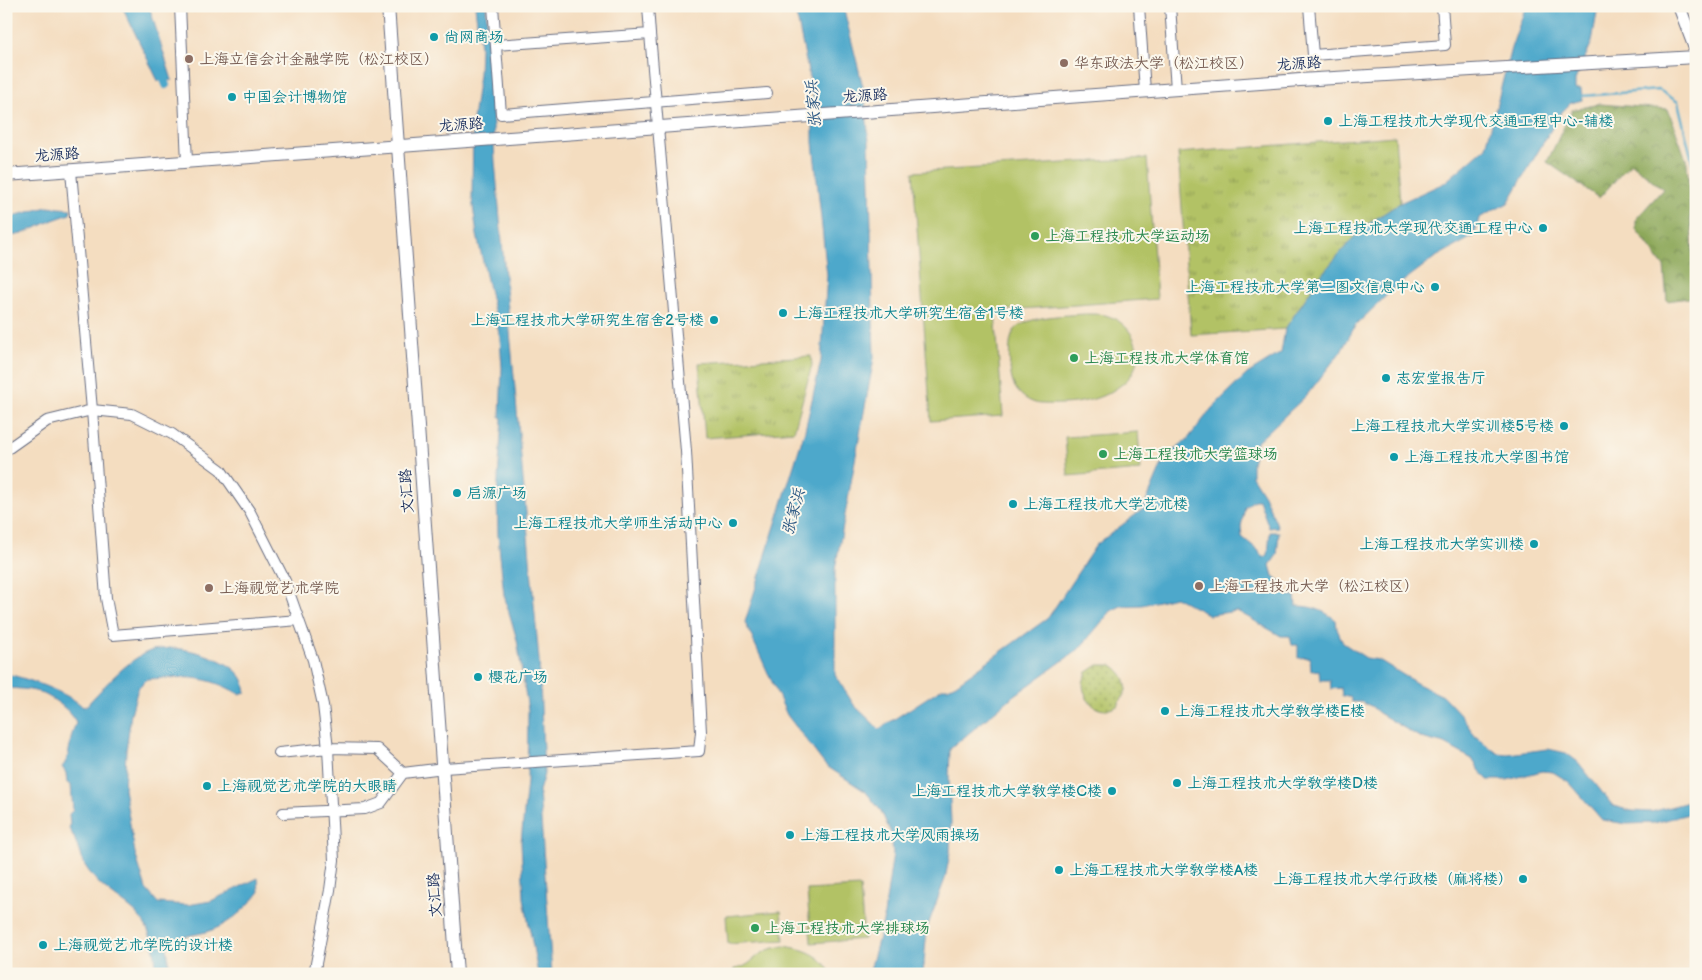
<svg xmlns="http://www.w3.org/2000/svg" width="1702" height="980" viewBox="0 0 1702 980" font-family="'Balsamiq Sans','LXGW WenKai TC',sans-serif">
	<defs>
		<pattern id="grass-tufts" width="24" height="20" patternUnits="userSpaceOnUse" patternTransform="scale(1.25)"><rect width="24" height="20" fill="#b2c265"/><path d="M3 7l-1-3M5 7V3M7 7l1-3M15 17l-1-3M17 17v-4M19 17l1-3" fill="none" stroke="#909e56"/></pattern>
		<pattern id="forest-crowns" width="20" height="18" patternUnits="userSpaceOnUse" patternTransform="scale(1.25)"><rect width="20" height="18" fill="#8da85a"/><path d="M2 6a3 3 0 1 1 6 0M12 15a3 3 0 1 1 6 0" fill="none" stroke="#72894e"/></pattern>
		<pattern id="park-dots" width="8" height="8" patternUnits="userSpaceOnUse" patternTransform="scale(1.25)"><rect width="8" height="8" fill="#b2c265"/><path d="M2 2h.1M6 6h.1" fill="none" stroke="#909e56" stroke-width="1.8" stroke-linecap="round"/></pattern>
	</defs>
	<rect width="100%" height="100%" fill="#fbf7ec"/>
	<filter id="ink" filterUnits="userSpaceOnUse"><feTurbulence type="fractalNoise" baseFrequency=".02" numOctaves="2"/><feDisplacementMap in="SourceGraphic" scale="10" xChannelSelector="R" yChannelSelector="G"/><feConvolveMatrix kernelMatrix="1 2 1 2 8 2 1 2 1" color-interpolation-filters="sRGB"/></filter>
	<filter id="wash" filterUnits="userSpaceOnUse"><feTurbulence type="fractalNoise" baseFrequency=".0096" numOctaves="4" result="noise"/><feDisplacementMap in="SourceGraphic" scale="20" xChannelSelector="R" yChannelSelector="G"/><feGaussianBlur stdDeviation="1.12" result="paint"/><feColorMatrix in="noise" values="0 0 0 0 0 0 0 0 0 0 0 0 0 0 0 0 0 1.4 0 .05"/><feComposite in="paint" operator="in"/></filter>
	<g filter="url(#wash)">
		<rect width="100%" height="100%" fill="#f4ddc0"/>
		<path fill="url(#grass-tufts)" stroke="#667862" d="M1395,136L1400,203L1362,228L1322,274L1285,329L1191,335L1178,153Z
			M811,356L812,365L794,431L705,438L699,363Z"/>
		<path fill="url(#forest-crowns)" stroke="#546c5c" d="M1599,104L1668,109L1687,162L1696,297L1667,301L1664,267L1636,229V219L1663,189L1631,163L1599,198L1547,162L1572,110Z"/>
		<path fill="url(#park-dots)" stroke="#667862" d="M1098,665H1112C1126,674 1132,690 1119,702V705C1103,714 1095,710 1085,696L1086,695C1082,689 1082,680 1087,674L1086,673Z"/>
		<path fill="#b2c265" stroke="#667862" d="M1147,158L1157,299L995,311L1003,416L931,421L913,172Z
			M1086,314C1092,314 1099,314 1105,315C1138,324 1150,364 1121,385C1098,403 1070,405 1042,404C1030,404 1017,394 1013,383C1009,372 1007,341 1014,331C1015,329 1020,325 1023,324C1036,316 1070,315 1086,314Z
			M1138,432L1141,470L1068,476L1065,437Z
			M860,887L864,939L811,943L807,890Z
			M781,911L784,940L728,944L726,916Z
			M784,946C804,949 822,954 831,974H734V969C750,967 751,959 764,952C770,948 777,948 784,946Z"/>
		<path fill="#4ea8cb" stroke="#346c94" d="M122,6H149L172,80L158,81Z
			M475,6H486L495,162L539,660L544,774L539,791L552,974H538L524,898L521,842L527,782L528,710L517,640L504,595L498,536L497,495L502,418L500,417L502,368L500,338L477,235L472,198L473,120L479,74L480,47Z
			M792,6H843L864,91L869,142L874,358L835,569V675L854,705L879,729L942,688H948L956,684L1048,618L1096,545L1143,509L1166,455L1187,440L1212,408L1247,374L1281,353L1285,329L1322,274L1362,228L1400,203L1444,183L1486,147L1511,48L1526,6H1598L1592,42L1575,80V89H1581L1582,100L1571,103L1560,114L1508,203L1479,218L1474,236L1434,258L1393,289L1355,326L1342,350L1307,395L1257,442L1252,463V476L1264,495L1278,527L1269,528L1259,500H1254L1245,507L1241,527L1242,537L1258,550L1263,558L1268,555L1270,532H1279L1277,555L1270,565L1273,576L1284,584L1287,595L1295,596L1296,606C1312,606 1323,610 1336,620L1337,629L1343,643L1366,658L1379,660L1418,684L1443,696L1461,715L1475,736L1497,753L1508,754L1548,749L1566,753L1578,762L1613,806L1632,811L1651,812L1696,800V812L1654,823L1627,824L1602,820L1569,782L1553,772L1542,771L1507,780H1488L1480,771L1472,759L1445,744L1421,738L1379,713L1371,706L1361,702H1352L1350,696H1342L1341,688L1331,689L1330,680H1320L1319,670L1311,671L1310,657L1298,658V645H1292L1290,636H1281L1237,611L1209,615L1175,597L1142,605L1121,606L1111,611L1079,649L1011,698L950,749L949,778L951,822L950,853L945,879L927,928L923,974H869L883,922L893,853L891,833L881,811L866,792L825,765L787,715L745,622L805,430L821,361L827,275L813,142V96L798,22Z
			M47,207L71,209L70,214L53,220L22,234L6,237V218Z
			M169,648C190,648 234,660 243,680C245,683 245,688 246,692L239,694C204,674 186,677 147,679L138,688L131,714L126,751L124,789L135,853L146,889L158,903L188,905L211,901L258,878L259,893C245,909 228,926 206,932C191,936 178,935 167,947L170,974H156C156,949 151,924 130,908C115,896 99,887 88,870C78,857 78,840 69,829L70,825L69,814L73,810L71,785L67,783L66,773L62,767C69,760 69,748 71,739C72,733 74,728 76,723C73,712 52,697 41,693C32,689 19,689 9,688L6,690V674C24,677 71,694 83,707L86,706C103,688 129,657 153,650C158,649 164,649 169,648Z"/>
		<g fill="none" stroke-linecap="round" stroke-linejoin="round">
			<path stroke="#4ea8cb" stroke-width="2.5" d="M1582,96L1659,90L1678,102L1694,169L1696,194"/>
			<path stroke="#4ea8cb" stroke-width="8" d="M161,72L166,85"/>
		</g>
	</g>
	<g filter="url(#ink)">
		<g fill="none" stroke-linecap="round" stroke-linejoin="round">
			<defs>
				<path id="minor" d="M180,6L187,162
					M493,6L501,114L767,93
					M648,6L650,34
					M1139,6L1145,91
					M1170,6L1176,89
					M1309,6L1313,55L1445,45L1442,6
					M71,171L92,410L106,598L113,635L299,620
					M6,450L47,421L92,410L132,414L172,434L221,470L250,512L285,581L313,660L323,705L328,748L334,860L330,890L314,974
					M279,753L328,748L377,749L403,773
					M283,813L365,809L381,803L403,773L444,768L699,751L701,732L686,451L650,34L496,45"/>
				<path id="major" d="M388,6L457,974
					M1679,6L1696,51
					M1696,6V7
					M6,175L1300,80L1696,57"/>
			</defs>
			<use href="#minor" stroke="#676c80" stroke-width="12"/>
			<use href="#major" stroke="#676c80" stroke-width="14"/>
			<use href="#minor" stroke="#fff" stroke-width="10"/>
			<use href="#major" stroke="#fff" stroke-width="12"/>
		</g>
	</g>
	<g fill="#0f9aa8" stroke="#fbf7ec" stroke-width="2">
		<circle cx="434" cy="37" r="5"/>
		<circle cx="232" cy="97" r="5"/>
		<circle cx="1328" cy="121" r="5"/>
		<circle cx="1543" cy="228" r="5"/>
		<circle cx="1435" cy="287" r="5"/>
		<circle cx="783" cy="313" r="5"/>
		<circle cx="714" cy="320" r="5"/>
		<circle cx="1386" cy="378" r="5"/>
		<circle cx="1564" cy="426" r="5"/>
		<circle cx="1394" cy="457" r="5"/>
		<circle cx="457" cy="493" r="5"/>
		<circle cx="1013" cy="504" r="5"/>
		<circle cx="733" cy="523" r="5"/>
		<circle cx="1534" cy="544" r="5"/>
		<circle cx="478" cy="677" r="5"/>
		<circle cx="1165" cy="711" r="5"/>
		<circle cx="1177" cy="783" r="5"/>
		<circle cx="207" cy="786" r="5"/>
		<circle cx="1112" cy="791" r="5"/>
		<circle cx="790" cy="835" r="5"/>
		<circle cx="1059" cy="870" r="5"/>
		<circle cx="1523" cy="879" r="5"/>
		<circle cx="43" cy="945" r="5"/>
	</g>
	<g fill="#8d6e63" stroke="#fbf7ec" stroke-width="2">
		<circle cx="189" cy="59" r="5"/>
		<circle cx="1064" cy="63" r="5"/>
		<circle cx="1199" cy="586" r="5"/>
		<circle cx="209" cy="588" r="5"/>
	</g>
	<g fill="#2e9e5b" stroke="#fbf7ec" stroke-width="2">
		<circle cx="1035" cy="236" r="5"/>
		<circle cx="1074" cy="358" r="5"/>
		<circle cx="1103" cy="454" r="5"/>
		<circle cx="755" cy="928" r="5"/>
	</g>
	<g text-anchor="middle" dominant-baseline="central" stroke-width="4" stroke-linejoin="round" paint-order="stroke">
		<g font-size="15" fill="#0d838f" stroke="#fbf7ec" text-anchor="start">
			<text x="444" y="37">尚网商场</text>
			<text x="242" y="97">中国会计博物馆</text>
			<text x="1338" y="121">上海工程技术大学现代交通工程中心-辅楼</text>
			<text x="1533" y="228" text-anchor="end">上海工程技术大学现代交通工程中心</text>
			<text x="1425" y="287" text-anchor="end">上海工程技术大学第二图文信息中心</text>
			<text x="793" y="313">上海工程技术大学研究生宿舍1号楼</text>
			<text x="704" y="320" text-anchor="end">上海工程技术大学研究生宿舍2号楼</text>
			<text x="1396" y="378">志宏堂报告厅</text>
			<text x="1554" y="426" text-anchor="end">上海工程技术大学实训楼5号楼</text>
			<text x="1404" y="457">上海工程技术大学图书馆</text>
			<text x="467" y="493">启源广场</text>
			<text x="1023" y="504">上海工程技术大学艺术楼</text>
			<text x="723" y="523" text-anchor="end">上海工程技术大学师生活动中心</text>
			<text x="1524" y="544" text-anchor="end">上海工程技术大学实训楼</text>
			<text x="488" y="677">樱花广场</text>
			<text x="1175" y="711">上海工程技术大学教学楼E楼</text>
			<text x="1187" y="783">上海工程技术大学教学楼D楼</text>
			<text x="217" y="786">上海视觉艺术学院的大眼睛</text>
			<text x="1102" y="791" text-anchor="end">上海工程技术大学教学楼C楼</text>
			<text x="800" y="835">上海工程技术大学风雨操场</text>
			<text x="1069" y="870">上海工程技术大学教学楼A楼</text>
			<text x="1513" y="879" text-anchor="end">上海工程技术大学行政楼（麻将楼）</text>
			<text x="53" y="945">上海视觉艺术学院的设计楼</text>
		</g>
		<g font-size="15" fill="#785e54" stroke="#fbf7ec" text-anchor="start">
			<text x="199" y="59">上海立信会计金融学院（松江校区）</text>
			<text x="1074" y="63">华东政法大学（松江校区）</text>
			<text x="1209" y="586">上海工程技术大学（松江校区）</text>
			<text x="219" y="588">上海视觉艺术学院</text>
		</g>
		<g font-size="15" fill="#1b2f5e" stroke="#fbf7ec">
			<text transform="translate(1299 64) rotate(-4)">龙源路</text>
			<text transform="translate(865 96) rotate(-4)">龙源路</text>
			<text transform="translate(461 125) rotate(-4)">龙源路</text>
			<text transform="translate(57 155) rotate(-4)">龙源路</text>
			<text transform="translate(407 491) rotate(-94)">文汇路</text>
			<text transform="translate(435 895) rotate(-94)">文汇路</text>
		</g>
		<g font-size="15" fill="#27864d" stroke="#fbf7ec" text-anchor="start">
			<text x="1045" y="236">上海工程技术大学运动场</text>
			<text x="1084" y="358">上海工程技术大学体育馆</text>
			<text x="1113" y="454">上海工程技术大学篮球场</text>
			<text x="765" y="928">上海工程技术大学排球场</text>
		</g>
		<g font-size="16" font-style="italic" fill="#2d5984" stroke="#fbf7ec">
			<text transform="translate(814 104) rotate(-95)">张家浜</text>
			<text transform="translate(794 512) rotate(-75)">张家浜</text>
		</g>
	</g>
	<rect width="1702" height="980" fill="none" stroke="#fbf7ec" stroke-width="25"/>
</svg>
